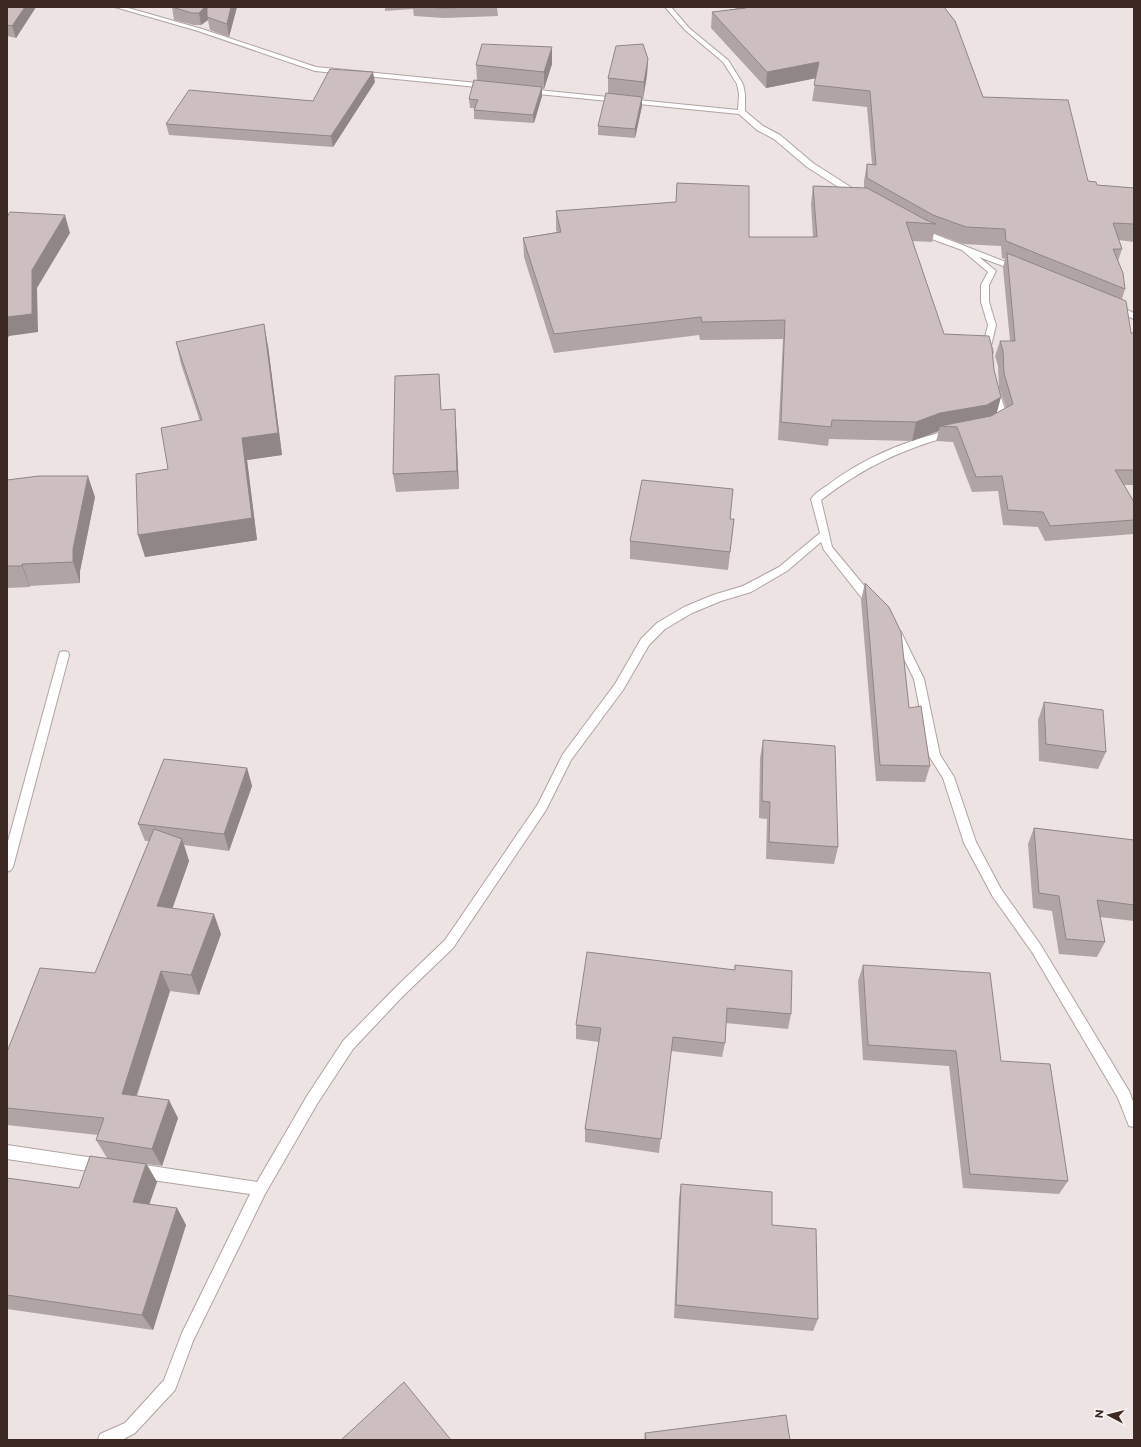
<svg xmlns="http://www.w3.org/2000/svg" width="1141" height="1447" viewBox="0 0 1141 1447" font-family="Montserrat,sans-serif">
	<rect width="100%" height="100%" fill="#ece3e2"/>
	<g fill="none" stroke-linecap="round" stroke-linejoin="round">
		<defs>
			<path id="minor" d="M115,7H125L202,29L316,67L487,84L490,86L487,88L315,71L198,31Z
				M665,7H671L689,28L728,60L743,84L745,94V111L763,126L780,135L813,163L860,193V197H854L807,167L774,139L757,130L739,114L528,93L525,91L528,89L738,110L739,94L737,84L723,62L685,30Z
				M918,230H924L1021,268L1017,270H1014L979,257L996,271L989,285V302L996,325L991,346L993,352L992,354H986L983,346L988,325L981,302V285L988,272L962,250L918,234Z
				M1114,304L1134,313V319L1111,309L1110,307Z
				M995,389L999,392L1008,418L996,425L991,422L998,417L991,392Z
				M951,430L954,431L956,433L954,435C902,449 864,467 821,500L832,547L876,600L877,603L876,606H868L824,550L821,542L787,571L751,592L721,601L692,613L665,629L649,645L623,690L571,760L546,810L453,948L403,996L353,1049L317,1104L265,1194L193,1341L175,1390L135,1433L122,1440H98L100,1434L125,1423L164,1380L182,1333L250,1194L138,1178L133,1176L131,1171L133,1166L138,1164L257,1182L307,1096L343,1041L395,988L445,940L538,804L563,754L615,684L641,639L657,623L684,607L713,595L743,586L779,567L820,533L811,499C815,493 822,489 828,485C863,458 907,440 951,430Z
				M897,631L901,632L924,679L940,755L954,777L976,842L1001,889L1040,944L1129,1091L1134,1104V1127L1129,1126L1118,1098L1032,952L993,897L964,843L943,778L929,756L914,679L892,635L893,632Z
				M64,651L68,652L69,655L13,867L11,870L7,872V845L59,655L60,652Z
				M7,1145L101,1159L106,1161L108,1166L106,1171L101,1173L7,1159Z"/>
		</defs>
		<use href="#minor" stroke="#b0a4a1" stroke-width="2"/>
		<use href="#minor" fill="#fff" fill-rule="evenodd"/>
	</g>
	<path fill="#b0a4a4" fill-rule="evenodd" d="M7,7H36L16,38L7,36Z
		M172,7H237L229,37L210,30L208,20L201,25H194L174,20Z
		M385,7H497L498,16L444,18L414,16L413,9L385,11Z
		M734,7H944L983,97L1088,181L1097,185L1134,188V242L1119,240L1122,249L1118,261L1125,289L1122,299L1131,333H1134V485H1124L1134,502V534L1045,541L1038,527L1003,525L998,491L972,492L953,442L936,441L939,431L936,432L912,441L829,439L828,446L778,440L783,339L700,340L699,335L554,353L524,257L523,238L557,232L556,230V211L676,202L677,183L749,237H813L811,204L813,186L864,188V181L867,164H872L867,107L812,101L816,78L766,88L711,28L712,12L736,9ZM934,233L963,244L1001,246L1002,258L1005,259L1003,268L1010,341H1000L995,356L998,366L999,388L1006,408L997,413L944,334L912,241L932,242Z
		M552,47V64L544,89H542V96L534,123L474,119V110L475,108H470L469,99L477,80L476,65Z
		M648,59L647,75L643,99H642V106L635,138L598,135V126L608,94V78Z
		M375,82L333,147L169,135L166,124L313,101Z
		M176,342L268,346L282,455L247,460L257,540L145,557L168,469L200,421L181,364Z
		M439,374L441,410L456,427L459,489L396,492L393,474Z
		M7,480L95,497L80,571V583L30,586V587L7,588Z
		M730,519H734L728,570L630,559V541Z
		M865,583L930,766L925,782L876,781L861,600Z
		M1044,702L1106,752L1098,769L1039,761L1038,720Z
		M763,740L838,847L834,864L766,859L767,819L759,818L760,758Z
		M247,768L252,786L229,851L184,845L189,861L172,908L221,934L199,995L170,991L137,1096L178,1118L162,1166L147,1164L157,1182L149,1204L177,1208L186,1225L153,1330L7,1309V1178L79,1188L107,1158L96,1140L98,1135L7,1125V1052L95,973L149,841H145L138,824Z
		M1034,828L1134,840V921L1100,917L1105,942L1097,957L1059,954L1052,911L1033,908L1028,844Z
		M735,965L791,1014L788,1029L726,1023L725,1043L722,1057L671,1051L659,1153L585,1142V1129L599,1042L576,1039V1025L734,970Z
		M863,965L1001,1061L1068,1181L1059,1194L963,1188L949,1066L863,1060L858,981Z
		M681,1184L772,1225L818,1319L813,1331L674,1318L679,1198Z
		M645,1433L790,1440H644Z"/>
	<path fill="#908686" d="M25,7H36L16,38L12,26Z
		M205,7H208V20L201,25L199,13Z
		M231,7H237L229,37L227,24Z
		M552,47V64L544,89V72Z
		M648,59L647,75L643,99L644,82Z
		M819,62L817,78L766,88L767,72Z
		M373,72L375,82L333,147L331,136Z
		M542,87V96L534,123L533,115Z
		M642,97V106L635,138V129Z
		M65,215L70,233L37,288L38,332L9,336L7,339V317L32,270Z
		M264,324L268,346L282,455L247,460L257,540L145,557L138,535Z
		M1001,397L996,416L957,427L940,426L939,431L936,432L912,441L916,422L940,413Z
		M455,409L456,427L459,489L457,471Z
		M88,476L95,497L80,571V583L73,562V549Z
		M22,564L30,586V587L22,566Z
		M247,768L252,786L229,851L224,834Z
		M182,839L189,861L166,927L157,906Z
		M214,914L221,934L199,995L191,975Z
		M161,971L170,991L131,1112L122,1094Z
		M169,1100L178,1118L162,1166L152,1149Z
		M146,1164L157,1182L144,1220L133,1202Z
		M177,1208L186,1225L153,1330L142,1315Z"/>
	<path fill="#cdbfbf" stroke="#908686" d="M7,7H25L12,26L7,25Z
		M172,7H205L199,13H192Z
		M207,7H231L227,24L207,17Z
		M422,7H480L443,8Z
		M746,7H944L955,21L983,97L1068,100L1088,181L1096,182L1097,185L1134,188V224L1113,223L1122,249H1113L1123,273L1125,289L1006,241L1005,229L966,227L933,215L867,178V164L876,165L870,91L814,85L819,62L767,72L712,12L746,8Z
		M482,44L552,47L544,72L476,65Z
		M643,44L648,59L644,82L608,78L616,46Z
		M330,69L373,72L331,136L166,124L189,90L313,101Z
		M474,80L542,87L533,115L474,110L478,100L469,99Z
		M606,93L642,97L635,129L598,126Z
		M677,183L749,186V237H817L813,186L867,188L926,220L936,224L906,222L944,334L989,336L992,348L994,370L1001,397L987,405L940,413L916,422L832,420L831,427L781,422L785,320L702,322L701,317L554,334L523,238L561,232L556,211L676,202Z
		M10,212L65,215L32,270V314L7,317V217Z
		M1007,253L1126,301L1131,333H1134V470H1115L1134,502V520L1050,526L1043,512L1008,510L1002,476L976,477L957,427L940,426L991,416L1013,404L1004,373L1003,351L1000,341H1015Z
		M264,324L278,433L242,438L252,518L138,535L136,474L168,469L161,428L202,420L176,342Z
		M439,374L441,410L455,409L457,471L393,474L395,376Z
		M39,476H88L73,549V562L22,564V566H7V480Z
		M642,480L733,489L730,519H734L730,552L630,541Z
		M865,583L889,607L901,632L909,708L921,706L930,766L880,765Z
		M1044,702L1103,710L1106,752L1046,744Z
		M763,740L835,746L838,847L769,842L770,802L762,801Z
		M164,759L247,768L224,834L138,824Z
		M1034,828L1134,840V905L1097,900L1105,942L1066,939L1059,896L1039,893Z
		M154,829L182,839L157,906L214,914L191,975L161,971L122,1094L169,1100L152,1149L96,1140L104,1118L7,1108V1052L40,968L95,973Z
		M587,952L735,970V965L792,971L791,1014L727,1008L725,1043L673,1037L661,1139L585,1129L601,1028L576,1025Z
		M863,965L990,973L1001,1061L1050,1064L1068,1181L970,1174L956,1051L868,1045Z
		M90,1156L146,1164L133,1202L177,1208L142,1315L7,1295V1178L79,1188Z
		M681,1184L772,1192V1225L816,1229L818,1319L676,1305Z
		M404,1382L451,1440H341Z
		M786,1415L790,1440H646L645,1433Z"/>
	<rect width="1141" height="1447" fill="none" stroke="#3d2923" stroke-width="16"/>
	<g transform="translate(1109 1415) rotate(277)" stroke="#f9f3f3" stroke-width="3" paint-order="stroke">
	<path d="M0-3L7 15L0 10L-7 15Z" fill="#3d2923"/>
	<text y="-6" font-size="11" font-weight="bold" text-anchor="middle" fill="#3d2923">N</text>
	</g>
</svg>
